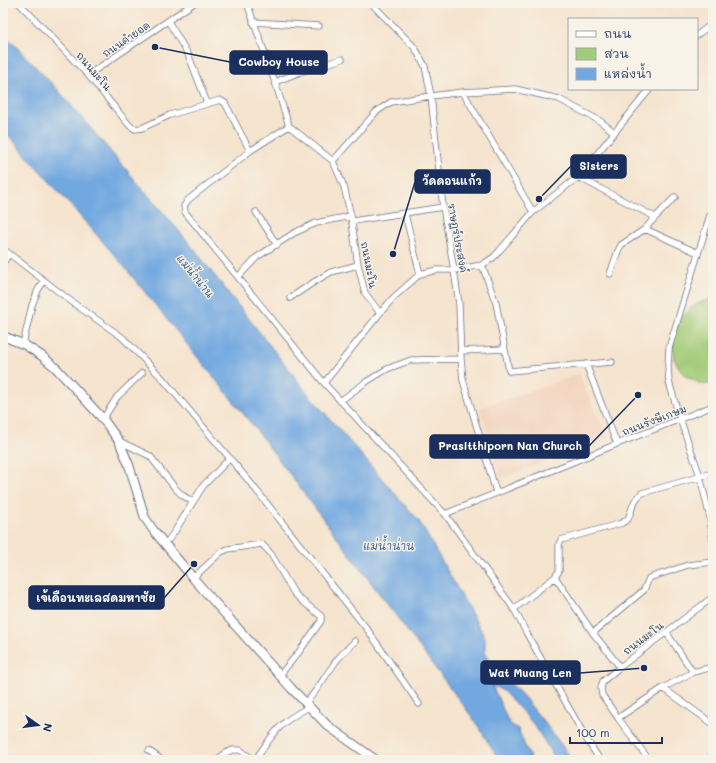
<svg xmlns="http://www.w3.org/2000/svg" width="716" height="763" viewBox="0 0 716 763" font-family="Mali,'Playpen Sans Thai',sans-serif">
	<rect width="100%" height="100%" fill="#f7f3e8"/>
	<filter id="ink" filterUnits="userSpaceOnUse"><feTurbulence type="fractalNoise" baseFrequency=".025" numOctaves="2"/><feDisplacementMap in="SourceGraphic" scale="8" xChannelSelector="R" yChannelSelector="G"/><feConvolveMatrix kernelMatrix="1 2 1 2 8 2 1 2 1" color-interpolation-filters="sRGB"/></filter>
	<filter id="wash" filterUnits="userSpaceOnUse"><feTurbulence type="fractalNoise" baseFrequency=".012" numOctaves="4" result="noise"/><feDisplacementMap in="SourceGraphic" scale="16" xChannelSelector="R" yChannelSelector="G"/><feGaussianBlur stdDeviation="0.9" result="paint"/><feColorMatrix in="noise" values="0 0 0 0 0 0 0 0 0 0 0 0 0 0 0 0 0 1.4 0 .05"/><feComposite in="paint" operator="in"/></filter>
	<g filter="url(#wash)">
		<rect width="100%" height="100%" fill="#f5e4ce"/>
		<path fill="#f3d4be" d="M579,374L607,437L501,479L480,408Z"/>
		<path fill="#a2cb77" stroke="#5e7d6a" d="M713,298V384H701L684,375L674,359L672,341L678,322L694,305Z"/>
		<path fill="#72a8e0" stroke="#466c9f" d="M3,33L57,89L185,238L309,395L419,521L485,637V652L491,663L523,696L547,726L573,760H556L535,726L521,710L503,691L492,685L509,723L518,729L531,760H499L475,721L255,428L118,259L3,129Z"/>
	</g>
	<g filter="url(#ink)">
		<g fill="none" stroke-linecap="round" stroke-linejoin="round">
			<defs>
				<path id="minor" d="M19,3L88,75L130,126L135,129L142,128L170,115L220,100L225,103L250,151
					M247,3L275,82L289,126L333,161L344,187L351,216L358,265L365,293L380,313
					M371,3L415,48L425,66L431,96L443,207L454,270L459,304L461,359L463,380L496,492
					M168,21L188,54L207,103
					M253,22L319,26
					M697,35L713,23
					M88,75L194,3
					M275,82L300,72L342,59
					M463,92L533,212
					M289,126L250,151L188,200L184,206L185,212L324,383
					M333,161L376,112L391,102L431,96L463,92L515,89L559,99L600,121L614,132
					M578,177L655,217
					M256,212L277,245
					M405,214L420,274
					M710,215L669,348L668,366L669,382L680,419L700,476L710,518L713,541
					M353,221L443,207
					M645,229L698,253
					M3,249L76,305L122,337L162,378L249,481L367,629L419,704
					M3,263L9,254
					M482,265L496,303L509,371L612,362
					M610,274L618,251L621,245L645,229L651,222L675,197
					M238,277L257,257L294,233L316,223L351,216
					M290,298L314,282L331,272L358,265
					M23,344L32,305L38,290L44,281
					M461,351L505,349
					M586,364L617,444
					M340,401L366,382L387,369L411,360L461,359
					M103,419L117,397L142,373
					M119,441L150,456L175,488L182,495L193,502
					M445,514L617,444L713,406
					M169,539L175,531L203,486L230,458
					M555,577L593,633L620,667
					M193,578L221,552L228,549L262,544L271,554L294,593L301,600L321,616V621L299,652L279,676
					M514,609L555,577L559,571V544L561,540L622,523L628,519C633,508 632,501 642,493L713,473
					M666,632L693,672
					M593,633L644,590L649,578L688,565L713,562
					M663,688L713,724
					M305,703C316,693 323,679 332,667C338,657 347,649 355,641
					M618,718L663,688L693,672L713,667
					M149,751L162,760
					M218,760L225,753L233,750H240L254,760
					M255,760C264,748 271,735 282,725C290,717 300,712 309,707
					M600,760L587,740L527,634L514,609L445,514L324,383L380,313L394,297L420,274L437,270H454L482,265L494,257L533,212L578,177L650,89
					M649,760L618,718L602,695L601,688L603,681L620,667L713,597
					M709,760L713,754"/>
				<path id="secondary" d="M3,336L25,345L42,356L56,368L103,419L119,441L129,465L145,518L154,531L193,578L291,688L328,726L376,760"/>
			</defs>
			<use href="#minor" stroke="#676e85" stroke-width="7"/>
			<use href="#secondary" stroke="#676e85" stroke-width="10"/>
			<use href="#minor" stroke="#fff" stroke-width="5.5"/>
			<use href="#secondary" stroke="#fff" stroke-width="8"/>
		</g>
	</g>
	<g text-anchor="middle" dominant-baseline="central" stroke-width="3" stroke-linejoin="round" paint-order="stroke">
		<g font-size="10" fill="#1b2f5e" stroke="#f7f3e8">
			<text transform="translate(126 39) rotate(-34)">ถนนคำยอด</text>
			<text transform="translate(94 71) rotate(49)">ถนนมะโน</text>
			<text transform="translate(458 238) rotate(80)">ราษฎร์ประสงค์</text>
			<text transform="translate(369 265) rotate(79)">ถนนมะโน</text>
			<text transform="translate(654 420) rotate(-21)">ถนนรังษีเกษม</text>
			<text transform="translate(643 638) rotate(-37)">ถนนมะโน</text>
		</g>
		<g font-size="11" font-style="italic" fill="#355385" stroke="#f7f3e8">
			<text transform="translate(196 276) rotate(51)">แม่น้ำน่าน</text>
			<text x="389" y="545">แม่น้ำน่าน</text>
		</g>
	</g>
	<path fill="none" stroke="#1b2f5e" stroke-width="1.5" d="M155 47L230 62M539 199L571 166M393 254L415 182M638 395L589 446M194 564L164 598M644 668L580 673"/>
	<g fill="#1b2f5e" stroke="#f7f3e8" stroke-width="1.5">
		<circle cx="155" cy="47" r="4"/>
		<circle cx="539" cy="199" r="4"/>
		<circle cx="393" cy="254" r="4"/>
		<circle cx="638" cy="395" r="4"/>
		<circle cx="194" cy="564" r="4"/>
		<circle cx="644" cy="668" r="4"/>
	</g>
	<g fill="#1b2f5e" stroke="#1b2f5e" stroke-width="1.5">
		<rect x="230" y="51" width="97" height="23" rx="4"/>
		<rect x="571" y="155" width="55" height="23" rx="4"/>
		<rect x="415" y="170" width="75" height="23" rx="4"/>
		<rect x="430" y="435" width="159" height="23" rx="4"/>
		<rect x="29" y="586" width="135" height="23" rx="4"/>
		<rect x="481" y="661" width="99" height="23" rx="4"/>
	</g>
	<g font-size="11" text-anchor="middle" font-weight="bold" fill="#fff">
		<text x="279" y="66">Cowboy House</text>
		<text x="599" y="170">Sisters</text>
		<text x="452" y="185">วัดดอนแก้ว</text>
		<text x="510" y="450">Prasitthiporn Nan Church</text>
		<text x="96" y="602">เจ้เดือนทะเลสดมหาชัย</text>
		<text x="530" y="677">Wat Muang Len</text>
	</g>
	<rect width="716" height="763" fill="none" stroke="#f7f3e8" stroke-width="16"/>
	<rect x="568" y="18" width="130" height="72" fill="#f7f3e8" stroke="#9fa5b1"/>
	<rect x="576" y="31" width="20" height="6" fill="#ffffff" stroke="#9fa5b1"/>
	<text x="604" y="38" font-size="12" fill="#1b2f5e">ถนน</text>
	<rect x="576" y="48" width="20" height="12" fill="#a2cb77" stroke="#9fa5b1"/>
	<text x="604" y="58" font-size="12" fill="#1b2f5e">สวน</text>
	<rect x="576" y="68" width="20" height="12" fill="#72a8e0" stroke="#9fa5b1"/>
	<text x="604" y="78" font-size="12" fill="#1b2f5e">แหล่งน้ำ</text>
	<g transform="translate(38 725) rotate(104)" stroke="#f7f3e8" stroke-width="3" paint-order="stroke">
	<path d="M0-3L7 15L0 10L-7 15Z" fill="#1b2f5e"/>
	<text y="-6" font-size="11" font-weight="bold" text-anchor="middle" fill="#1b2f5e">N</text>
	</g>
	<path d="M570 737v6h92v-6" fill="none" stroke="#1b2f5e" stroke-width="2"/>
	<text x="576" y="737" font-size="12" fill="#1b2f5e" stroke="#f7f3e8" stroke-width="3" paint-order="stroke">100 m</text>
</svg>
